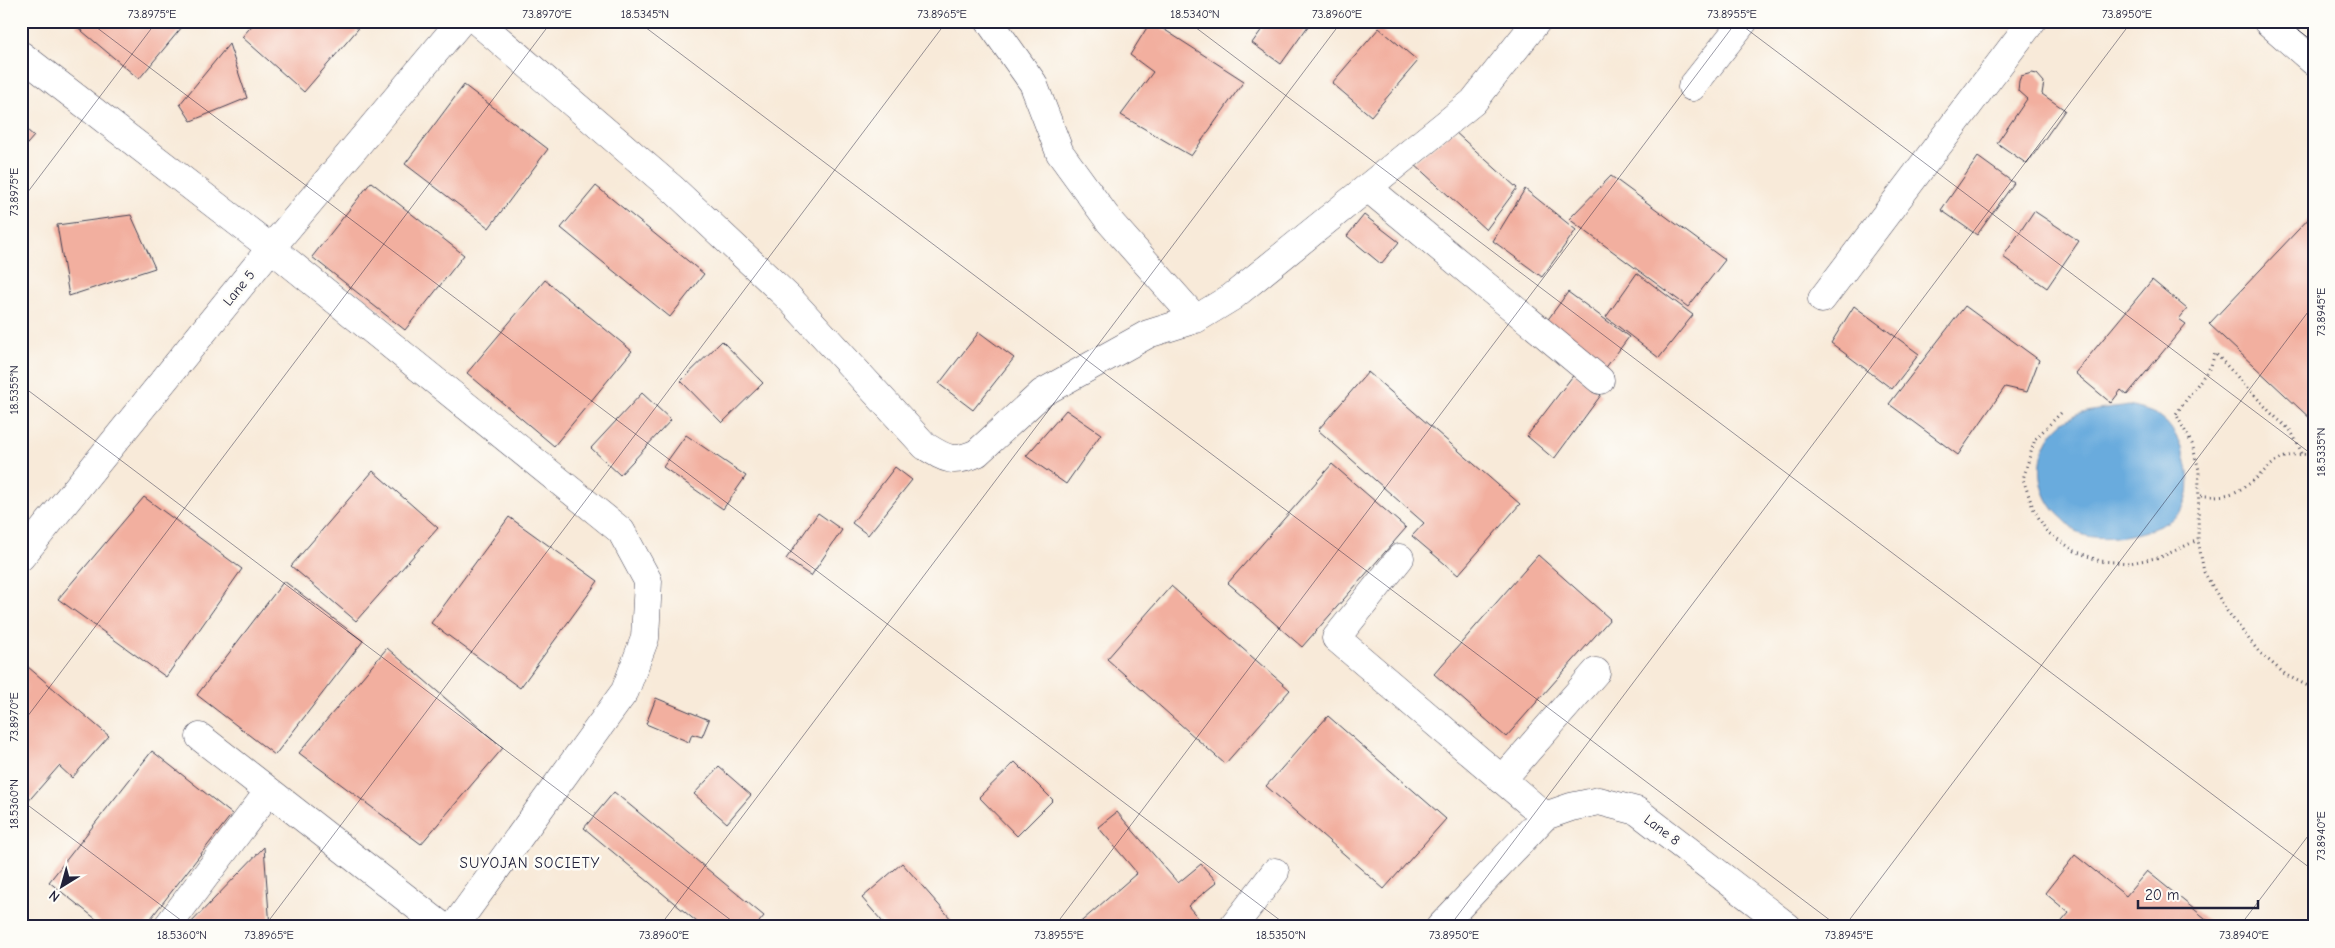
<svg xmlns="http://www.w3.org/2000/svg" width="2335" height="948" viewBox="0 0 2335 948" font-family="'Comic Neue',sans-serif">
	<rect width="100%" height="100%" fill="#fdfcf7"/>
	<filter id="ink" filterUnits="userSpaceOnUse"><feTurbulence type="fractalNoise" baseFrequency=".02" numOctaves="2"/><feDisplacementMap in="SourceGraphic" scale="10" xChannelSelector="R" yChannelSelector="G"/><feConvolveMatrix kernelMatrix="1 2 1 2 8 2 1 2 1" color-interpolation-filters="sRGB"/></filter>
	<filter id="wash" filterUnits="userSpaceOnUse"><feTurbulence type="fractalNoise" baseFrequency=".0096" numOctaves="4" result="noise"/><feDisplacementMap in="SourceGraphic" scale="20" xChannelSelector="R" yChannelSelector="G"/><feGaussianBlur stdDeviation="1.12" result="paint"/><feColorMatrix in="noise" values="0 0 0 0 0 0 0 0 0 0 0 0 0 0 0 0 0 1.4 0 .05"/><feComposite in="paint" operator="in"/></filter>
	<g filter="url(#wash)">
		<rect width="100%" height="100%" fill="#f8ead9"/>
		<path fill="#69abdd" stroke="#46668c" d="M2129,406C2139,409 2153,411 2161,418C2183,434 2199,488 2181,511C2165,532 2105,544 2081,534C2074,531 2067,522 2061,517C2030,490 2034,434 2074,416C2091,409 2111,409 2129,406Z"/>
		<g id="blocks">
			<path fill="#f2af9f" d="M80,21H187L139,79L76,26Z
				M256,21H349L358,29L304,92L242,37Z
				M1151,21L1244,81L1191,156L1121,115L1153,72L1130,55Z
				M1268,21L1311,22L1281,64L1252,43Z
				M1379,28L1418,61L1371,116L1332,83Z
				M229,44L247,98L191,121L180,104Z
				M2032,73L2037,74L2044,82L2042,94L2065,110L2027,164L1997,143L2027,99L2018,91L2019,81L2021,76Z
				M464,85L548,149L489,228L405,164Z
				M21,125L34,136L21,151Z
				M1454,131L1517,188L1486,230L1413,163Z
				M1978,157L2014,183L1977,235L1941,210Z
				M1611,176L1725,260L1688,307L1569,219Z
				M371,182L464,255L405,330L312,257Z
				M596,186L704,274L670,317L561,228Z
				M1525,189L1576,230L1542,277L1493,241Z
				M2034,211L2079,241L2047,288L2003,257Z
				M2314,213V422L2209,324Z
				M131,215L155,268L69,296L57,225Z
				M1364,215L1399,242L1381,264L1347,236Z
				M1637,273L1693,315L1659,358L1606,317Z
				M545,280L632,351L554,446L467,373Z
				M2152,280L2187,309L2179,319L2186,324L2127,395L2121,390L2111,403L2075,373Z
				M1568,292L1629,337L1601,374L1541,329Z
				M1854,306L1919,354L1892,389L1831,343Z
				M1965,306L2039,360L2027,392L2005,387L1958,455L1889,404Z
				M979,332L1014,358L973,410L939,384Z
				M722,341L763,383L722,423L681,381Z
				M1368,372L1520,504L1458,575L1412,536L1424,523L1318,430Z
				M1575,373L1601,395L1554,459L1527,436Z
				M642,393L671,420L620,475L591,448Z
				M1066,410L1101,434L1066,484L1026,456Z
				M686,435L746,476L723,509L663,467Z
				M1332,464L1406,528L1302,647L1228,583Z
				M895,467L912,480L868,535L852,523Z
				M373,471L438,528L356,621L291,566Z
				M144,497L242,569L166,677L58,599Z
				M818,513L842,530L811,576L786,559Z
				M509,517L598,581L520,688L431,623Z
				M1538,555L1610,619L1506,737L1434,674Z
				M284,581L363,641L275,755L197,695Z
				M1171,586L1290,690L1225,764L1107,659Z
				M387,648L503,748L421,844L299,753Z
				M21,661L109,736L72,778L59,766L25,805L21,803Z
				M656,698L709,720L702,737L692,734L689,742L646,724Z
				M1328,716L1446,819L1384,889L1266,786Z
				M152,751L232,814L144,927H106L49,882Z
				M1015,762L1053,800L1017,836L979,797Z
				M719,767L751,795L727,823L694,794Z
				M614,792L764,916L755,927H703L584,828Z
				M1117,812L1178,883L1201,864L1217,882L1188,906L1200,920L1191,927H1075L1137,873L1098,827Z
				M264,847L270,927H187Z
				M2075,855L2126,896L2147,871L2216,927H2057L2069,913L2045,893Z
				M902,863L952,920L944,927H887L862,898Z"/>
		</g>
	</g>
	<g filter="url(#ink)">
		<use href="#blocks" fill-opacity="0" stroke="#424053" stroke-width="1"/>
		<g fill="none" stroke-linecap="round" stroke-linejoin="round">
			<defs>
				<path id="minor" d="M477,21L674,190L789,298L925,446C946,459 953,464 977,453L1042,393L1148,334L1196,319L1232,297L1473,102L1537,21
					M989,21L1033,83L1060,153L1110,222L1196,319
					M21,55L271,248L621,531L648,581L645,638L625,691L454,927
					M1692,87L1744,21
					M1368,188L1600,380
					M1822,299L2032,21
					M21,557L271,248L461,21
					M1400,558L1336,638L1545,816
					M200,737L443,927
					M1502,780L1596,672
					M167,927L269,791
					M1233,927L1275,872
					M1440,927L1545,816L1571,807L1599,801L1637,811L1788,927"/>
				<path id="major" d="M2267,21L2314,62"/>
			</defs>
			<use href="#minor" stroke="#424053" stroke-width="29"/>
			<use href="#major" stroke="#424053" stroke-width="29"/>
			<path stroke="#424053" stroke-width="3" stroke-dasharray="1 4" stroke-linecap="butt" d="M2061,413L2035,439L2023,479L2033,508L2047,532L2075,551L2100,561L2130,563L2161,557L2198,540
				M2302,453L2291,431L2272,414L2215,353L2211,366L2176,414L2192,444L2199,470L2198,540L2204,572L2227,611L2259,652L2286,675L2314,689
				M2201,496C2213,496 2227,497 2239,490C2270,474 2270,450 2314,455"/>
			<use href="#minor" stroke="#fff" stroke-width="28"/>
			<use href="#major" stroke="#fff" stroke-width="28"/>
		</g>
	</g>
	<path fill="none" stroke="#22223b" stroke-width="1" stroke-opacity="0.45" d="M88,21L1289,927M637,21L1839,927M1187,21L2314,871M1736,21L2314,456M2286,21L2314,42M21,201L157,21M21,385L740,927M21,725L552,21M21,800L190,927M264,927L947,21M659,927L1342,21M1054,927L1737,21M1449,927L2132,21M1844,927L2314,304M2239,927L2314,828"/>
	<g text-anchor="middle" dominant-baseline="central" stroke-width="5" stroke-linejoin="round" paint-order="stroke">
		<g font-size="14" fill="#22223b" stroke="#fdfcf7">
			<text transform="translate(239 288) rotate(-51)">Lane 5</text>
			<text transform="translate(1662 830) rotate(37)">Lane 8</text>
		</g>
		<g font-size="15" letter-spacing="1" fill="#22223b" stroke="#fdfcf7">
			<text x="530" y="863">SUYOJAN SOCIETY</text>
		</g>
	</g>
	<rect width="2335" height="948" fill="none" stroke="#fdfcf7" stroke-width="55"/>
	<g transform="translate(62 886) rotate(217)" stroke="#fdfcf7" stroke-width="4" paint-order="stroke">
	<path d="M0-4L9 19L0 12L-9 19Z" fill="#22223b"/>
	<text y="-8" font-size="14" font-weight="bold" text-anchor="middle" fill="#22223b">N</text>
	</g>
	<path d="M2138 900v8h120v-8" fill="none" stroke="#22223b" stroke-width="2.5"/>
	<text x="2145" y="900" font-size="15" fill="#22223b" stroke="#fdfcf7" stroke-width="4" paint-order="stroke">20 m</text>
	<rect x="28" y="28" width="2280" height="892" fill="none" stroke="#22223b" stroke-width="2"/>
	<g font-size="12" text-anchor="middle" fill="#22223b">
		<text x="152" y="18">73.8975°E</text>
		<text x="547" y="18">73.8970°E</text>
		<text x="645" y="18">18.5345°N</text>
		<text x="942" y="18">73.8965°E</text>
		<text x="1195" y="18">18.5340°N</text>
		<text x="1337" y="18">73.8960°E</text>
		<text x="1732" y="18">73.8955°E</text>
		<text x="2127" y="18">73.8950°E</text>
		<text transform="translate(14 192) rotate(-90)" y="4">73.8975°E</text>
		<text transform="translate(2321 312) rotate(-90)" y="4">73.8945°E</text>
		<text transform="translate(14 390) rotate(-90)" y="4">18.5355°N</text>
		<text transform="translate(2321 452) rotate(-90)" y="4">18.5335°N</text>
		<text transform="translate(14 717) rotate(-90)" y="4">73.8970°E</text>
		<text transform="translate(14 804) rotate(-90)" y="4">18.5360°N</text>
		<text transform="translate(2321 836) rotate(-90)" y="4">73.8940°E</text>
		<text x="182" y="939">18.5360°N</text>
		<text x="269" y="939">73.8965°E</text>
		<text x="664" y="939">73.8960°E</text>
		<text x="1059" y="939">73.8955°E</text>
		<text x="1281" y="939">18.5350°N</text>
		<text x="1454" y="939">73.8950°E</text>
		<text x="1849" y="939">73.8945°E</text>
		<text x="2244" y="939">73.8940°E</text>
	</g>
</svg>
